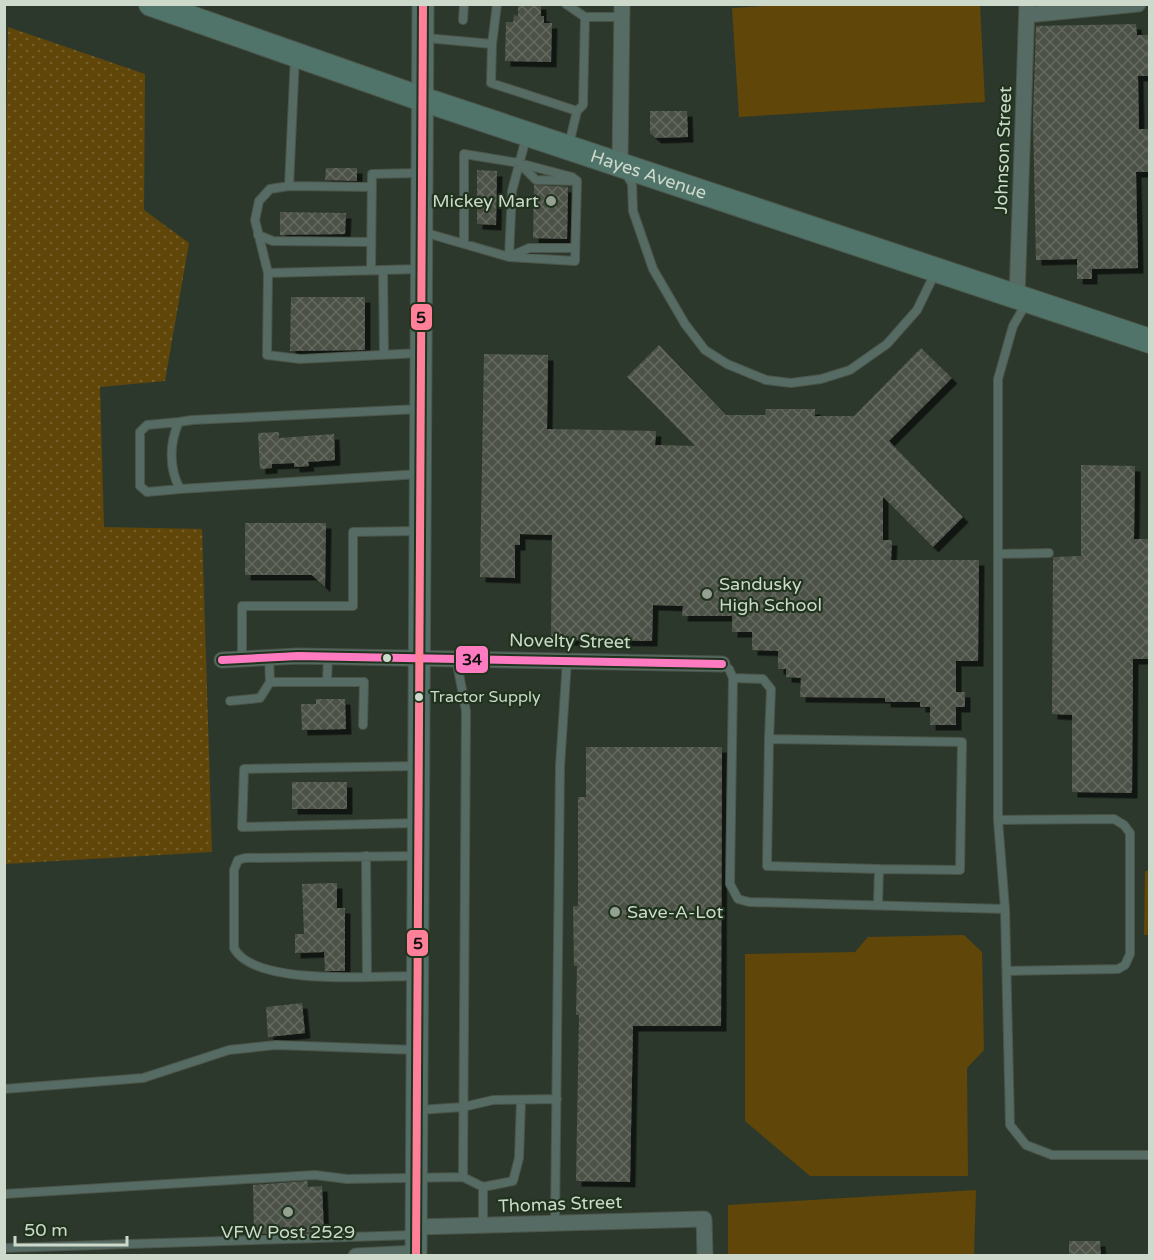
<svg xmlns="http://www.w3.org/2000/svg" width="1154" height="1260" viewBox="0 0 1154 1260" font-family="'Varela Round',sans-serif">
	<defs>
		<pattern id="grass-dots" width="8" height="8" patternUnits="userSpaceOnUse" patternTransform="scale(1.5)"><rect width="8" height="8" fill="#604608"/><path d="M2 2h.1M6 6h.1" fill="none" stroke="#76602b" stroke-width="1.8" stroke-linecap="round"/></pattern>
		<pattern id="building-cross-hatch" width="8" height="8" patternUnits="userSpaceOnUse" patternTransform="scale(1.5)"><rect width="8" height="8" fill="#4c5146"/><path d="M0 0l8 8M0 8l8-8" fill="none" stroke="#65695f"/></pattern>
		<filter id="shadow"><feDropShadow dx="5.5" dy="5.5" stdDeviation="0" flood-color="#0009"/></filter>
	</defs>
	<rect width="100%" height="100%" fill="#2d382c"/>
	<path fill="url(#grass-dots)" d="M8,27L145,74L144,210L189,243L165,381L100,387L104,527L202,529L212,852L5,864L4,239Z"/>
	<path fill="#604608" d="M794,4L980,5L985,102L739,117L732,8Z
		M1145,871H1149V935H1144Z
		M964,935L982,952L984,1050L967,1068L968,1176H810L745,1121V954L855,952L868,937Z
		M976,1190L974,1255H728V1205Z"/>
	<path fill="url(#building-cross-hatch)" filter="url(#shadow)" d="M518,4H541V16H544V23H552L551,62L505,61L506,22H513L514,15L518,16Z
		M1136,24L1137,35H1149V76H1138L1139,129H1149V172H1136L1138,268L1092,269V279H1077V259L1036,260L1033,120L1036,26Z
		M650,111H687L688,137L656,138L650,133Z
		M326,168H357V181L325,180Z
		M477,170L497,171L496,225L477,224Z
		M534,185L568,187L567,239L533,238Z
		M280,212L346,213L345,234L280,235Z
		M291,297H365V350L290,351Z
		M659,345L726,415H765L766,409H815V416H854L921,348L952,378L889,441L963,517L933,547L883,497V540H892L891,560H979L978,661H956V692H965V707H956V725H930V707H920V702H885V698L800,697L801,678L786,677V669H778V651L752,650V632H732V616H682L683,606L653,605L652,641L551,640L552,535L520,534V545H515V578L480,577L484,354L548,355L547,429L656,431L655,445L695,446L627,377Z
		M279,432V438L334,434L335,460L308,462L309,466L294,467V463L272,464V468L260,469L258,433Z
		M1081,465L1135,466L1134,539H1149V659H1133L1132,793L1072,792V715L1052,714L1053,557L1081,556Z
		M245,523H326L325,587L312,575H245Z
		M316,699H345L346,729L302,730L301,704H316Z
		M586,747H722L721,1026H633L630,1182L576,1181L579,1015H576L577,966H574L573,906H578V797H586Z
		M292,782H347V809H292Z
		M337,883V908H345V971H325L324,952L295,953V934H304L302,884Z
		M302,1003L305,1033L268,1037L266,1007Z
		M307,1181L308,1187L322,1186L324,1232L254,1234L253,1185Z
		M1069,1241H1100L1101,1256H1069Z"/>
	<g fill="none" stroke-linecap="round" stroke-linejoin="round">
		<defs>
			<path id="service" d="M566,4L585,17
				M463,20L464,4
				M426,38L492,44L491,83L577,111L583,105L585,17H622
				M492,44L497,4
				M526,138L512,191L509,257L529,248H575
				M569,144L577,111
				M520,164L536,180L577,181
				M626,173L632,184L633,211L653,269L685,324L705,350L727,364L766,380L791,383L821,379L850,370L887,344L917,310L935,273
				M289,186L295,56
				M423,232L509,257L575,261L577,181L572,177L519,163L464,154V242
				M258,235L273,241L371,242
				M420,269L268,273L267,355L300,359L420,353
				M371,270L372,174L420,173
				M383,270L384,355
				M268,273L255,220L259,201L270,189L289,186L372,187
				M1027,302L1013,326L998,379V820L1005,909L1010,1125L1026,1145L1052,1155H1150
				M419,409L192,420L179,422C169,443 169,469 180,489L420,474
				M179,422L147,425L140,432V486L147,492L180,489
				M998,554L1049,553
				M269,657L270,682H364L363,725
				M456,658L466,711L463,1177
				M242,659V606H353V532L418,531
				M722,664L729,669L733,678L730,884L738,899L749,902L1005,909
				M733,678L763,679L771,689L769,739L962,742L960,870L879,869L878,904
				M327,682L328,656
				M230,701L260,698L270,682
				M769,739L767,866L879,869
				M417,766L244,769L242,827L417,823
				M998,820L1114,819L1124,825L1130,833V954L1125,965L1118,969L1007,971
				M366,856L367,976
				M416,976C377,976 254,987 234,948V870L238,860L245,858L416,856
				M4,1089L143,1078L229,1050L276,1045L417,1050
				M419,1110L463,1107L493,1100L557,1099
				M483,1187L513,1181L519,1158L521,1100
				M4,1194L315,1175L347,1179L463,1177L483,1187V1226
				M555,1224L560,766L567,661
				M4,1248L414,1235"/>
			<path id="minor" d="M1027,15L1138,4
				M620,164L622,4
				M1017,297L1027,4
				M222,660L298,656L722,664
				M416,1227L704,1219L705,1256
				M356,1256L416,1253"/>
			<path id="secondary" d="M416,1256L423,4"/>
			<g id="primary">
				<path id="s1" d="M151,4L422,99L1150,341"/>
			</g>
		</defs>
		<use href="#service" stroke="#4b5449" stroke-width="10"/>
		<use href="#minor" stroke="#4b5449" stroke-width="17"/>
		<use href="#secondary" stroke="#4b5449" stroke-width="23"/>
		<use href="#primary" stroke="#4b5449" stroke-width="26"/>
		<use href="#service" stroke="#566b63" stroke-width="8"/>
		<use href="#minor" stroke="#566b63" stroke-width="15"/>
		<use href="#secondary" stroke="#526e66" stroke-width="21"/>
		<use href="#primary" stroke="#50736a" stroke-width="24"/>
		<defs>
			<path id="bus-1" d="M222,660L298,656L722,664"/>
			<path id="bus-2" d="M416,1256L423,4"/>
		</defs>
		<use href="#bus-1" stroke="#1f331d" stroke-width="12"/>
		<use href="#bus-2" stroke="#1f331d" stroke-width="12"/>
		<use href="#bus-1" stroke="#fe7ac1" stroke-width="8"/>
		<use href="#bus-2" stroke="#ff8098" stroke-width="8"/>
	</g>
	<g fill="#95a193" stroke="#1f331d" stroke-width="2">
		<circle cx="551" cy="201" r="6"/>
		<circle cx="707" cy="594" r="6"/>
		<circle cx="615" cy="912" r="6"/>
		<circle cx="288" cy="1212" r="6"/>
	</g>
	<g fill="#cdd9cb" stroke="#1f331d" stroke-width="2">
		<circle cx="387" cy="658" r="5"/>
		<circle cx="419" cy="697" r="5"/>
	</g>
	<g text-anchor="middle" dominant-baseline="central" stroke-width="4.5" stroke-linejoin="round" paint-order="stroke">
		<g font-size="16" fill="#cdd9cb" stroke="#1f331d" text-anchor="start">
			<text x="430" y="697">Tractor Supply</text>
		</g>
		<g font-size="18" fill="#cdd9cb" stroke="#1f331d">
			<text transform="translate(1003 150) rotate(-88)">Johnson Street</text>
			<text stroke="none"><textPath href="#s1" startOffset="526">Hayes Avenue</textPath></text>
			<text transform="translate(570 641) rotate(1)">Novelty Street</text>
			<text transform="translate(560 1204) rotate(-2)">Thomas Street</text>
		</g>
		<g font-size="18" fill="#cdd9cb" stroke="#1f331d" text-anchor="start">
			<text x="539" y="201" text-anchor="end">Mickey Mart</text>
			<text x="719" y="584">Sandusky<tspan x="719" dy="21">High School</tspan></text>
			<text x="627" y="912">Save-A-Lot</text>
			<text x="288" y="1232" text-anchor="middle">VFW Post 2529</text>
		</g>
	</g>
	<g stroke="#1f331d" stroke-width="2">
		<rect x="410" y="303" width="23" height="28" rx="6" fill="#ff8098"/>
		<rect x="455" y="645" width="34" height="29" rx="6" fill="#fe7ac1"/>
		<rect x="406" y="929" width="23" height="28" rx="6" fill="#ff8098"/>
	</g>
	<g font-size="16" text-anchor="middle" font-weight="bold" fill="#111">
		<text x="421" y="323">5</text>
		<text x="472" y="665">34</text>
		<text x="418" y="949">5</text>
	</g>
	<rect width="1154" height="1260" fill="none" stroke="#cdd9cb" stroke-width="12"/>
	<path d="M15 1236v9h112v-9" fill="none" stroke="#cdd9cb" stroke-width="3"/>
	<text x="24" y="1236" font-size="18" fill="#cdd9cb" stroke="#1f331d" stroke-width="4.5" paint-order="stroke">50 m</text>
</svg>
